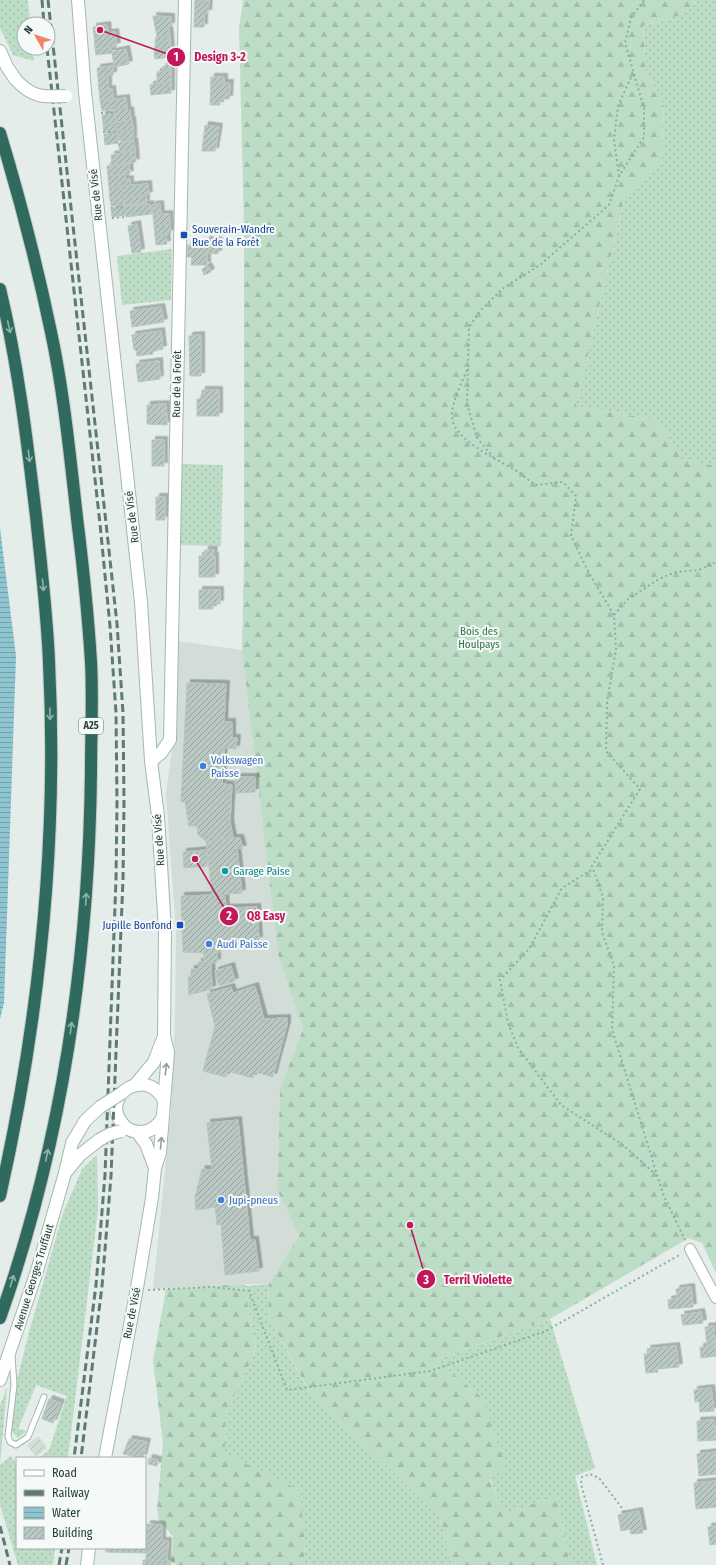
<svg xmlns="http://www.w3.org/2000/svg" width="716" height="1565" viewBox="0 0 716 1565" font-family="'Fira Sans Condensed',sans-serif">
	<defs>
		<pattern id="industrial-furrows" width="10" height="10" patternUnits="userSpaceOnUse"><rect width="10" height="10" fill="#d2ddd8"/><path d="M-1 1l2-2M0 10L10 0M9 11l2-2" fill="none" stroke="#b4bfba"/></pattern>
		<pattern id="grass-dots" width="8" height="8" patternUnits="userSpaceOnUse"><rect width="8" height="8" fill="#beddc7"/><path d="M2 2h.1M6 6h.1" fill="none" stroke="#a3bfac" stroke-width="1.8" stroke-linecap="round"/></pattern>
		<pattern id="forest-firs" width="22" height="20" patternUnits="userSpaceOnUse"><rect width="22" height="20" fill="#beddc7"/><path d="M5 1l3.5 6h-7zM16 11l3.5 6h-7z" fill="#a3bfac"/></pattern>
		<pattern id="water-rules" width="6" height="5" patternUnits="userSpaceOnUse"><rect width="6" height="5" fill="#8ec5d0"/><path d="M0 2.5h6" fill="none" stroke="#74a1aa"/></pattern>
		<pattern id="building-hatch" width="6" height="6" patternUnits="userSpaceOnUse"><rect width="6" height="6" fill="#b9c8c2"/><path d="M-1 1l2-2M0 6l6-6M5 7l2-2" fill="none" stroke="#96a49e"/></pattern>
		<filter id="shadow"><feDropShadow dx="3.5" dy="-3.5" stdDeviation="0" flood-color="#0004"/></filter>
	</defs>
	<rect width="100%" height="100%" fill="#e4ede9"/>
	<path fill="#d2ddd8" d="M177,641L242,650L278,954L303,1029L280,1088L277,1189L299,1236L269,1284H244L153,1289L171,1112L175,1017L176,931L166,793L173,741Z"/>
	<path fill="url(#industrial-furrows)" d="M38,1436L47,1448L36,1457L27,1445Z"/>
	<path fill="url(#grass-dots)" d="M0,0H28L30,24H24V48H33L34,61L13,55L0,28Z
		M698,0H716V466L682,459L658,420L576,406L625,196L661,164L664,107L646,72L643,26L684,14Z
		M172,249L171,300L122,305L117,256Z
		M182,464L223,465L221,546L180,545Z
		M97,1155L98,1210L68,1458H39L49,1450L67,1396L36,1385L18,1429L27,1431L18,1438L10,1430L18,1376L28,1336L63,1213L82,1169Z
		M244,1284L246,1286L269,1284L268,1316L308,1390L440,1518L452,1565H304L305,1541L225,1453L226,1413L256,1350Z
		M550,1319L595,1468L575,1476L597,1565H570L557,1497L505,1513L436,1360Z
		M7,1387L0,1465L11,1456L17,1465V1548H55L53,1565H18L0,1505V1406Z"/>
	<path fill="url(#forest-firs)" d="M243,0H698L684,14L643,26L646,72L664,107L661,165L625,196L576,406L658,420L682,459L716,466V1273L702,1243L689,1238L550,1319L436,1360L484,1399L506,1468L489,1480L505,1512L557,1497L570,1565H452L440,1518L309,1391L268,1316L269,1284L299,1236L277,1189L280,1088L303,1029L278,954L242,650L244,556V227L239,28Z
		M244,1284L256,1350L226,1413L225,1453L299,1490L305,1541L304,1565H177L172,1563L173,1536L159,1520L157,1509L163,1443L153,1361L166,1289Z"/>
	<path fill="url(#water-rules)" d="M0,528L16,656L4,1003L0,1019Z"/>
	<path fill="url(#building-hatch)" stroke="#b7c7c0" filter="url(#shadow)" d="M195,0H209L208,13H204V27H194Z
		M153,16L171,17V26H168L170,36L157,37Z
		M107,25L108,33L94,35L93,27Z
		M115,32L117,46L95,49L94,35Z
		M170,36V41L155,42L156,37Z
		M170,41L171,49L155,50V42Z
		M111,47L112,53L96,55L95,49Z
		M126,49L129,64L114,67L112,52Z
		M171,49V57L155,59L154,50Z
		M171,65V71L163,72V66Z
		M113,66V75L98,77L97,68Z
		M171,71V82L157,83V72Z
		M108,76V89L99,90L98,77Z
		M211,77H224V83H230L229,99H220V105H210Z
		M171,82V93L151,95L150,85Z
		M112,89L113,99L100,100L99,90Z
		M126,98L127,108L110,110L109,100Z
		M100,100H109L110,110L102,111Z
		M127,108L128,111L130,110L131,120L116,122L114,110Z
		M114,114L116,122L103,124L102,115Z
		M132,120L133,130L118,131L117,125L120,124V122Z
		M116,122L118,130L104,132L103,124Z
		M205,125L219,127L215,151H202Z
		M133,130V140L121,142V138L118,139V131Z
		M117,133L118,143L105,145L104,134Z
		M134,141L135,151L120,152L118,143Z
		M135,151L136,162L112,165L111,155Z
		M129,164L130,174L108,176L107,166Z
		M125,175L126,180L130,179V185L109,188L108,176Z
		M148,184L149,195L123,198L122,186Z
		M122,186L123,198L110,199L109,188Z
		M146,196V203L124,205L123,198Z
		M123,198L124,205L111,206L110,199Z
		M150,204L152,214L126,217L125,207Z
		M160,204L161,215H153L152,205Z
		M125,207L126,215L112,217L111,209Z
		M169,214L170,224L154,225L153,215Z
		M137,224L141,252L132,253L128,226Z
		M170,224L171,233L155,236L154,225Z
		M166,234L167,244L156,245L155,236Z
		M206,240L219,241L218,254L207,253V265H191L192,257H187L188,245H206Z
		M208,266L211,272L204,275L202,269Z
		M161,307L164,322L132,327L130,311Z
		M161,331L163,349L153,351V354L137,356L136,350H134L132,335Z
		M201,335V376H190L189,336Z
		M159,361L160,379L138,382L136,364Z
		M202,390H219V416H197V399H201Z
		M166,404V413L147,412V405Z
		M147,412L167,413V425L147,424Z
		M152,440H164V466H152Z
		M156,497H165V520H156Z
		M205,550H214L213,556H204Z
		M199,556H215V577H199Z
		M199,590H220V604L213,603V609H199Z
		M187,683L226,684L224,722H232V738H237L236,749L224,748L222,784L232,785L230,822L233,838L206,841L198,835L197,826H189L185,802H181Z
		M235,777H255V792L236,793Z
		M233,838H240L243,849L237,848L242,893L212,895L206,841Z
		M206,850L207,866L184,868L183,852Z
		M219,895L225,896L226,908L257,907L259,940L235,941V947L220,949V952H217V962L211,963L212,989L189,995L188,977L191,976V969H199L198,962H204V953L183,952L181,896Z
		M231,966L235,981L219,986L215,971Z
		M255,986L264,1019L287,1018V1025L273,1077L255,1072L253,1078L228,1071L226,1077L203,1071L215,1026L207,994L231,987L233,993Z
		M238,1120L250,1240H255L259,1271L225,1275L221,1224L217,1225L215,1207L196,1210L195,1197L202,1169L212,1170L207,1123Z
		M691,1287L693,1307L669,1309L668,1300L677,1298L676,1289Z
		M701,1312L703,1323L683,1325L681,1315Z
		M714,1326L715,1346H707L705,1327Z
		M676,1346L679,1367L657,1369L658,1372L646,1373L644,1354H648L647,1349Z
		M715,1346L716,1356L701,1358L700,1347Z
		M711,1388L714,1411L700,1412L699,1401L695,1402L694,1390Z
		M49,1399L61,1403L53,1423L42,1419Z
		M714,1420L716,1440L698,1441L697,1421Z
		M129,1439L147,1442L143,1458L123,1454Z
		M716,1452V1474L699,1476L697,1454Z
		M149,1458L158,1460L157,1466L148,1464Z
		M716,1481V1507L696,1509L694,1483Z
		M639,1511L643,1533L631,1534L630,1529L621,1531L618,1515Z
		M147,1524L162,1525V1541H168L167,1561L146,1560Z
		M716,1526V1544L710,1545L708,1527Z
		M145,1539H147V1553L106,1552V1548H145Z
		M143,1560L170,1561L171,1565H143Z"/>
	<g fill="none" stroke-linecap="round" stroke-linejoin="round">
		<defs>
			<path id="lane" d="M12,1356L14,1385L8,1436L10,1442L16,1445L28,1437L44,1397"/>
			<path id="street" d="M690,1249L716,1298"/>
			<path id="secondary" d="M78,0L85,92L141,602L151,761L158,816L165,931L164,1036L168,1052L160,1153L155,1168L152,1198L137,1288L105,1458
				M0,51L7,67L16,80
				M151,761L161,753L170,740L185,0
				M135,1085L154,1062L164,1036
				M163,1117C158,1126 151,1132 141,1132C133,1132 126,1129 122,1123C100,1095 147,1065 164,1101
				M137,1132L146,1144L155,1168
				M66,1172L80,1155L99,1140
				M0,1380L37,1271L65,1173L72,1143L85,1121L100,1107
				M87,1565L89,1548"/>
			<path id="highway" d="M0,133C20,199 37,265 51,332C64,393 70,456 77,518C83,566 88,614 91,662C93,698 91,735 91,771C89,956 62,1143 0,1318
				M0,289C18,364 27,440 36,516C41,565 47,613 49,662C58,841 39,1022 0,1196"/>
		</defs>
		<use href="#lane" stroke="#a7b5b0" stroke-width="7"/>
		<use href="#street" stroke="#a7b5b0" stroke-width="12"/>
		<use href="#secondary" stroke="#a3b8b1" stroke-width="14"/>
		<use href="#highway" stroke="#c2c9c7" stroke-width="14"/>
		<path stroke="#86b0a3" stroke-width="2" stroke-dasharray="2 3" stroke-linecap="butt" d="M101,113H114
			M103,132H116
			M619,176L614,140L618,106L633,73
			M111,208L126,207
			M112,218L126,217
			M467,370C462,382 451,404 452,417C454,440 495,458 513,469C521,473 528,480 535,485L563,482L576,496L571,536L590,575L614,615L616,649L607,702L606,751L640,789L592,866L603,897L602,932L614,966L612,1029L663,1194L685,1240
			M494,458L477,438L467,404L469,327L481,310L502,289L540,265L609,205L619,176L644,137V108L625,43L631,18L644,0
			M614,615L627,600L659,579L676,572L699,570L716,562
			M591,870L562,888L529,949L500,980L508,1023L518,1048L561,1105L623,1145L655,1174
			M148,1290L212,1287L249,1291L287,1390L430,1371L546,1331L681,1254
			M603,1565L581,1484L582,1477L590,1474L599,1478L625,1512"/>
		<use href="#lane" stroke="#fff" stroke-width="5"/>
		<use href="#street" stroke="#fff" stroke-width="10"/>
		<use href="#secondary" stroke="#fff" stroke-width="12"/>
		<use href="#highway" stroke="#306a5f" stroke-width="12"/>
		<path stroke="#5f7a73" stroke-width="3" stroke-dasharray="8 4" stroke-linecap="butt" d="M42,0L44,24
			M48,0L106,523L117,624L123,713L124,802L123,879L111,1176L102,1286L81,1458
			M47,48L100,524L110,626L116,713L117,803L116,879L105,1175L96,1285L74,1458
			M0,1526L10,1565
			M59,1565L62,1548
			M66,1565L69,1548"/>
		<defs>
			<path id="secondary-bridge" d="M16,80C33,98 43,97 66,96
				M100,1107L122,1093
				M99,1140L110,1134L121,1131"/>
		</defs>
		<use href="#secondary-bridge" stroke="#a3b8b1" stroke-width="14" stroke-linecap="butt"/>
		<use href="#secondary-bridge" stroke="#fff" stroke-width="12"/>
	</g>
	<defs><path id="oneway-shaft" d="M-6 0H5M1.5-3L5.5 0L1.5 3" fill="none" stroke-width="1.6" stroke-linecap="round" stroke-linejoin="round"/></defs>
	<g stroke="#92b2ab">
		<use href="#oneway-shaft" transform="translate(9 327) rotate(77)"/>
		<use href="#oneway-shaft" transform="translate(29 456) rotate(84)"/>
		<use href="#oneway-shaft" transform="translate(43 585) rotate(85)"/>
		<use href="#oneway-shaft" transform="translate(50 714) rotate(89)"/>
		<use href="#oneway-shaft" transform="translate(86 899) rotate(-87)"/>
		<use href="#oneway-shaft" transform="translate(71 1028) rotate(-82)"/>
		<use href="#oneway-shaft" transform="translate(47 1155) rotate(-78)"/>
		<use href="#oneway-shaft" transform="translate(12 1281) rotate(-72)"/>
	</g>
	<g stroke="#929e9b">
		<use href="#oneway-shaft" transform="translate(166 1069) rotate(-83)"/>
		<use href="#oneway-shaft" transform="translate(161 1143) rotate(-85)"/>
	</g>
	<g fill="#1a4fb4" stroke="#f5f9f7" stroke-width="1.5">
		<rect x="180" y="231" width="8" height="8" rx="2"/>
		<rect x="176" y="921" width="8" height="8" rx="2"/>
	</g>
	<g fill="#3f7fe0" stroke="#f5f9f7" stroke-width="1.5">
		<circle cx="203" cy="766" r="4"/>
		<circle cx="209" cy="944" r="4"/>
		<circle cx="221" cy="1200" r="4"/>
	</g>
	<circle fill="#0f9aa8" stroke="#f5f9f7" stroke-width="1.5" cx="225" cy="871" r="4"/>
	<g text-anchor="middle" dominant-baseline="central" stroke-width="4" stroke-linejoin="round" paint-order="stroke">
		<rect fill="#f5f9f7" stroke="#637671" stroke-width="1" x="79" y="718" width="24" height="16" rx="3"/>
		<g font-size="10" font-weight="bold" fill="#243e37">
			<text x="91" y="726">A25</text>
		</g>
		<g font-size="11" fill="#243e37" stroke="#f5f9f7">
			<text transform="translate(96 195) rotate(-96)">Rue de Visé</text>
			<text transform="translate(177 384) rotate(-89)">Rue de la Forêt</text>
			<text transform="translate(132 517) rotate(-97)">Rue de Visé</text>
			<text transform="translate(159 840) rotate(-94)">Rue de Visé</text>
			<text transform="translate(34 1277) rotate(-73)">Avenue Georges Truffaut</text>
			<text transform="translate(132 1313) rotate(-79)">Rue de Visé</text>
		</g>
		<g font-size="11" fill="#164399" stroke="#f5f9f7" text-anchor="start">
			<text x="192" y="229">Souverain-Wandre<tspan x="192" dy="13">Rue de la Forêt</tspan></text>
			<text x="172" y="925" text-anchor="end">Jupille Bonfond</text>
		</g>
		<g font-size="11" fill="#2f744b" stroke="#f5f9f7">
			<text x="479" y="631">Bois des<tspan x="479" dy="13">Houlpays</tspan></text>
		</g>
		<g font-size="11" fill="#366cbe" stroke="#f5f9f7" text-anchor="start">
			<text x="211" y="760">Volkswagen<tspan x="211" dy="13">Paisse</tspan></text>
			<text x="217" y="944">Audi Paisse</text>
			<text x="229" y="1200">Jupi-pneus</text>
		</g>
		<g font-size="11" fill="#0d838f" stroke="#f5f9f7" text-anchor="start">
			<text x="233" y="871">Garage Paise</text>
		</g>
	</g>
	<path fill="none" stroke="#c2185b" stroke-width="1.5" d="M100 30L176 57M195 859L229 916M410 1225L426 1279"/>
	<g fill="#c2185b" stroke="#f5f9f7" stroke-width="1.5">
		<circle cx="100" cy="30" r="4"/>
		<circle cx="195" cy="859" r="4"/>
		<circle cx="410" cy="1225" r="4"/>
		<circle cx="176" cy="57" r="10"/>
		<circle cx="229" cy="916" r="10"/>
		<circle cx="426" cy="1279" r="10"/>
	</g>
	<g font-size="12" text-anchor="middle" font-weight="bold" fill="#fff">
		<text x="176" y="61">1</text>
		<text x="229" y="920">2</text>
		<text x="426" y="1284">3</text>
	</g>
	<g font-size="12" text-anchor="middle" font-weight="bold" fill="#c2185b" stroke="#f5f9f7" stroke-width="4" stroke-linejoin="round" paint-order="stroke">
		<text x="220" y="61">Design 3-2</text>
		<text x="266" y="920">Q8 Easy</text>
		<text x="478" y="1284">Terril Violette</text>
	</g>
	<rect x="16" y="1457" width="130" height="92" fill="#f5f9f7" stroke="#a1aeaa"/>
	<rect x="24" y="1470" width="20" height="6" fill="#ffffff" stroke="#a1aeaa"/>
	<text x="52" y="1477" font-size="12" fill="#243e37">Road</text>
	<rect x="24" y="1490" width="20" height="6" fill="#5f7a73" stroke="#a1aeaa"/>
	<text x="52" y="1497" font-size="12" fill="#243e37">Railway</text>
	<rect x="24" y="1507" width="20" height="12" fill="url(#water-rules)" stroke="#a1aeaa"/>
	<text x="52" y="1517" font-size="12" fill="#243e37">Water</text>
	<rect x="24" y="1527" width="20" height="12" fill="url(#building-hatch)" stroke="#a1aeaa"/>
	<text x="52" y="1537" font-size="12" fill="#243e37">Building</text>
	<g transform="translate(36 36) rotate(309)"><circle r="19" fill="#f5f9f7" stroke="#a1aeaa"/>
	<path d="M0-3L7 15L0 10L-7 15Z" fill="#ed8662"/>
	<text y="-6" font-size="11" font-weight="bold" text-anchor="middle" fill="#243e37">N</text>
	</g>
</svg>
